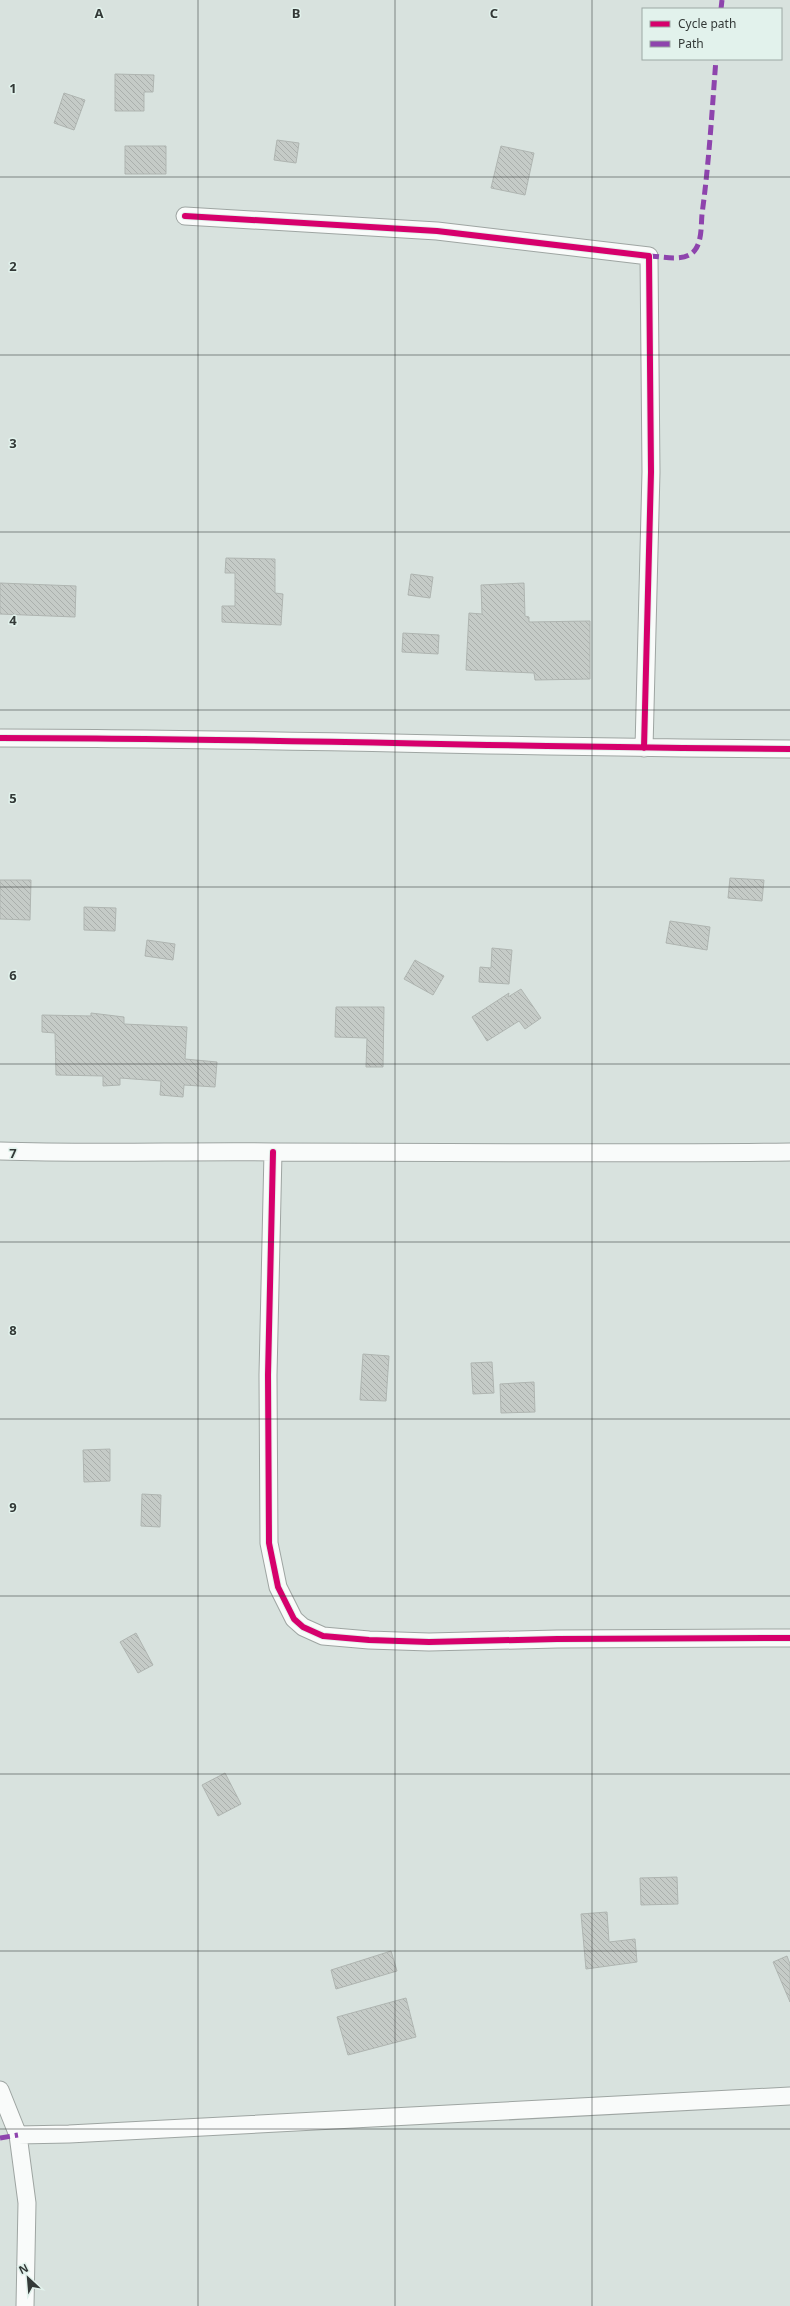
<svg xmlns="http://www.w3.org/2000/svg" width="790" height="2306" viewBox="0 0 790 2306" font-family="'Noto Sans',sans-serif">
	<defs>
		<pattern id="building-back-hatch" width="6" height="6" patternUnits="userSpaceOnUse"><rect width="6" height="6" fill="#c5cbc7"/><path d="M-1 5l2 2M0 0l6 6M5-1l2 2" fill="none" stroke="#aaafac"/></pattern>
	</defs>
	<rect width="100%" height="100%" fill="#d8e2de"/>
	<path fill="url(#building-back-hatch)" stroke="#afb5b1" d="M115,74L154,75L153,92H144V111H115Z
		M64,93L85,100L74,130L54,123Z
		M277,140L299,143L296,163L274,160Z
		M125,146H166V174H125Z
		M501,146L534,153L525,195L491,188Z
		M226,558L275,559V593L283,594L281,625L222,622V606H235V573H225Z
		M411,574L433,577L430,598L408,595Z
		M0,583L76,586L75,617L0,614Z
		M524,583L525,616L529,617V622L590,621V679L535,680L534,673L466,670L469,613L482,614L481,585Z
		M403,633L439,635L438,654L402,652Z
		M730,878L764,880L762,901L728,898Z
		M0,880H31L30,920L0,919Z
		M84,907L116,908L115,931L84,930Z
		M670,921L710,927L707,950L666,943Z
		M147,940L175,944L173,960L145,956Z
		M492,948L512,950L509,984L479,982L480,967L491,968Z
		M415,960L444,976L433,995L404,979Z
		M521,989L541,1018L525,1029L519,1021L487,1041L472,1017L509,993L508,997Z
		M336,1007H384L383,1067H366L367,1038L335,1037Z
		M91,1013L124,1017V1024L187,1027L185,1059L217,1062L215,1087L184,1085L183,1097L160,1095L161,1081L120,1078V1085L103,1086V1076L56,1075L55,1033L42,1032V1015L91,1016Z
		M363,1354L389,1356L386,1401L360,1400Z
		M492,1362L494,1393L473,1394L471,1363Z
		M534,1382L535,1412L501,1413L500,1384Z
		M110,1449V1481L84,1482L83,1450Z
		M142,1494L161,1495L160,1527L141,1526Z
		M136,1633L153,1665L138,1673L120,1642Z
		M225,1773L241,1804L218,1816L202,1785Z
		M677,1877L678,1904L641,1905L640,1878Z
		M607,1912L609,1942L635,1939L637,1962L586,1969L581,1914Z
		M391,1951L397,1971L336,1989L331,1970Z
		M787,1956L790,1964V2002L773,1962Z
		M406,1998L416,2037L348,2055L337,2017Z"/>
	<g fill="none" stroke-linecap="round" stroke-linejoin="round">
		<defs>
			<path id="street" d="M185,216L437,231L649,256L651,472L644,748
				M0,738C263,738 527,748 790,749
				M0,1151C91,1154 183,1151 274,1152C446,1152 618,1154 790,1152
				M273,1152L268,1375L269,1543L278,1587L294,1619L303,1627L323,1636L369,1640L429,1642L557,1639L790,1638
				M0,2090L18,2135L27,2203L25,2306
				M18,2135L69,2134L790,2096"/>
		</defs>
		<use href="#street" stroke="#9ea5a2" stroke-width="19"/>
		<use href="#street" stroke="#f9fbfa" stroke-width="17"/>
		<path stroke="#8e44ad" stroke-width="5" stroke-dasharray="10 5" stroke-linecap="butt" d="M721,9L722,0
			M649,256C661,256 686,263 695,250C702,241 701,225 702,214C709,163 712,111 716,59
			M0,2138L18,2135"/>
		<defs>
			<path id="cycleway" d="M185,216L437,231L649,256L651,472L644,748
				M0,738C263,738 527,748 790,749
				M273,1152L268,1375L269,1543L278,1587L294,1619L303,1627L323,1636L369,1640L429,1642L557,1639L790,1638"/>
		</defs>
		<use href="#cycleway" stroke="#e2f2ec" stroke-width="8"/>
		<use href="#cycleway" stroke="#d6006c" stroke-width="6"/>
	</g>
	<path fill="none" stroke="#333937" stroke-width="1" stroke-opacity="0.55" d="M198,0V2306M395,0V2306M592,0V2306M0,177H790M0,355H790M0,532H790M0,710H790M0,887H790M0,1064H790M0,1242H790M0,1419H790M0,1596H790M0,1774H790M0,1951H790M0,2129H790"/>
	<g font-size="13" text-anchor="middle" font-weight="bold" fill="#333937" stroke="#e2f2ec" stroke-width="3" stroke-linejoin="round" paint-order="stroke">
		<text x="99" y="18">A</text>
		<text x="296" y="18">B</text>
		<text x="494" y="18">C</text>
		<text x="13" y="93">1</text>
		<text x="13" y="271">2</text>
		<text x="13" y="448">3</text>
		<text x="13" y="625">4</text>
		<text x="13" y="803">5</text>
		<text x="13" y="980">6</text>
		<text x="13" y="1158">7</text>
		<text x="13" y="1335">8</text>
		<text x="13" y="1512">9</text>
	</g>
	<rect x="642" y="8" width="140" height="52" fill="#e2f2ec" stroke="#9ca8a4"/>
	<rect x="650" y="21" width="20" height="6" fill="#d6006c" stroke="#9ca8a4"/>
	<text x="678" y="28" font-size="12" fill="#333937">Cycle path</text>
	<rect x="650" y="41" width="20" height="6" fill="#8e44ad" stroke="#9ca8a4"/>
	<text x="678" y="48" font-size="12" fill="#333937">Path</text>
	<g transform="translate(28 2278) rotate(334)" stroke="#e2f2ec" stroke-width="3" paint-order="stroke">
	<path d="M0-3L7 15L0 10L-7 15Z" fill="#333937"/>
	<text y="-6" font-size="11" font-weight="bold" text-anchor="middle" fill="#333937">N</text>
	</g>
</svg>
